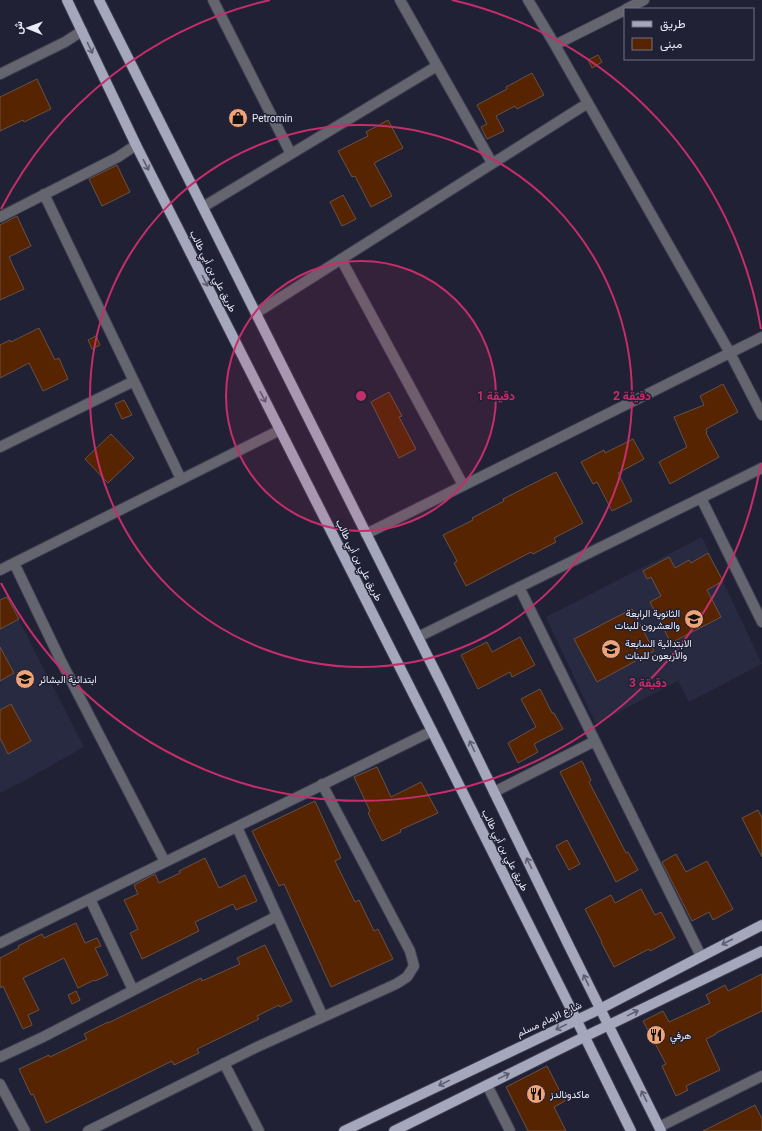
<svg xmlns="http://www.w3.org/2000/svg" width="762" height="1131" viewBox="0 0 762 1131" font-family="Roboto,Vazirmatn,sans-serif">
	<rect width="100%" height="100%" fill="#202134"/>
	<path fill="#282a42" d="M702,537L762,664L689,702L678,681L596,724L546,617Z
		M7,597L84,747L22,782L0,793V601Z"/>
	<path fill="#562400" stroke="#685246" d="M598,55L602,62L592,68L588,60Z
		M532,73L544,95L517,109L515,106L496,116L504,131L487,139L481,127L487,124L477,105L507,89L506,87Z
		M37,79L51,109L24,122L23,120L0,131V97Z
		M388,120L403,148L374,163L392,196L371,207L355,176L352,177L338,151L368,136L366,132Z
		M117,165L130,192L102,206L89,179Z
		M343,195L356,219L342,226L330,202Z
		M17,216L31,246L9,257L24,289L0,300V225Z
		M39,328L55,360L59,358L68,379L43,391L29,363L0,378V345L10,340L11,342Z
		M96,336L100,345L92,349L88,340Z
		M723,384L738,412L706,429L707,432L706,433L719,457L670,484L659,462L687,447L674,417L704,405L700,396Z
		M389,392L402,416L399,417L416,449L399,458L371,402Z
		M124,400L132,415L122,419L115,404Z
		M111,434L134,458L108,483L85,459Z
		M633,439L644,459L618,473L632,501L612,511L597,482L593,484L581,462L604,450L605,453Z
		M556,472L583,523L554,538L556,542L533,554L531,552L466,586L454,563L457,561L443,535L473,520L472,518L504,501L503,499Z
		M708,553L723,581L707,590L721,617L671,643L650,602L661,596L651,577L647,579L643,571L669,557L675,568L689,560L691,563Z
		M7,597L19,619L0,629V600Z
		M632,609L654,651L597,682L574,639Z
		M520,637L535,665L512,677L510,672L478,689L461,655L487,642L492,652Z
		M0,647L14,673L0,681Z
		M540,689L552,713H554L563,729L534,744L538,752L518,763L508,743L536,727L521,699Z
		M11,704L31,741L8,754L0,738V710Z
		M582,761L591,780L589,782L611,824L626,853L628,852L638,870L616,882L560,772Z
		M377,767L391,797L421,782L438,813L400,830L401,832L382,841L368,813L370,811L354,777Z
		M315,801L341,858L335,861L355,902L359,900L374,931L378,929L393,959L331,987L284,884L279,886L252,831Z
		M758,810L762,818V857L742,818Z
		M567,840L580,864L569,870L556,846Z
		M676,854L686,872L707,861L733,909L713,920L709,912L692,921L662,862Z
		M205,858L219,888L245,875L257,901L236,910L233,904L195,922L199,931L142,959L130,933L138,929L124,900L138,894L134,885L155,874L159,883L180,873L179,871Z
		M641,889L655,915L661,912L675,938L650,951L649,949L614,967L601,942H602L585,909L611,895L615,903Z
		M76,923L85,943L97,938L101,946L95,948L108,975L95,981L94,980L78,988L64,958L23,978L39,1010L28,1015L32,1025L23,1029L3,986L0,988V958L19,948L18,946L42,934L44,938Z
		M265,945L292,1001L280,1007L279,1005L257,1016L259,1019L197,1049L199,1053L174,1065L172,1061L46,1123L33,1094L31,1095L19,1069L49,1055L50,1057L87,1039L84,1034L108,1022V1023L201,978L202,981L240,964L237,958Z
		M762,974V1011L716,1033V1034L706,1039L720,1070L686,1086L688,1090L676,1096L662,1066L666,1064L643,1021L663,1011L669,1022L710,1003L706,995L725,985L728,991Z
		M76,991L80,1000L72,1004L68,995Z
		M547,1066L565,1101L554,1107L566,1131H528L506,1087Z
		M755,1105L762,1119V1131H703Z"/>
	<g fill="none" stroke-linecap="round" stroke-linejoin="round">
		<defs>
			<path id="minor" d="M213,0L291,154
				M400,0L492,163
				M528,0L555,45L730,353L762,415
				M626,9L644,0
				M555,45L625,10
				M0,74L65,42L82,31
				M44,194L181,479
				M203,207L437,66
				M0,217L118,157L136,145
				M341,259L463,485
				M256,313L588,103
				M0,447L134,381
				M701,498L762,622
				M366,534L762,337
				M14,563L61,661L165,862
				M0,570L280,430
				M519,587L701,956
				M418,637L762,468
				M494,792L595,741
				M237,827L323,1017
				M90,899L133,990
				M0,943L432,731
				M0,1057L43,1037L277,916
				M224,1063L259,1131
				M0,1084L25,1131
				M487,1085L510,1131
				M659,1127L762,1076
				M88,1131L257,1047L396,984L407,977L414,966L410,951L322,784"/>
			<path id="major" d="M67,0L136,145L432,731L576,1019L631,1131
				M99,0L444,689L569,946L661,1131
				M344,1131L600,1009L762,925
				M394,1131L584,1037L762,951"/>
		</defs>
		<use href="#minor" stroke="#3c3d4f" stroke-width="12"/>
		<use href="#major" stroke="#3c3d4f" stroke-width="12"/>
		<use href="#minor" stroke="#64656f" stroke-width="10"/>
		<use href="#major" stroke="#a5a7bc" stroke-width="10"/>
	</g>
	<defs><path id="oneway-shaft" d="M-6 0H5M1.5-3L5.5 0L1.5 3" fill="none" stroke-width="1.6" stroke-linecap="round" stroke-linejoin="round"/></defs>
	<g stroke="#5c5d71">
		<use href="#oneway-shaft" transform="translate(90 48) rotate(65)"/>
		<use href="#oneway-shaft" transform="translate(146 165) rotate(63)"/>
		<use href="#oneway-shaft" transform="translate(205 281) rotate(63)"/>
		<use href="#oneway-shaft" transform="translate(263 397) rotate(63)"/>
		<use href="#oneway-shaft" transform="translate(472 746) rotate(-116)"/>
		<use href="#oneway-shaft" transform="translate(529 863) rotate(-116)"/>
		<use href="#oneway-shaft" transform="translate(727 942) rotate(153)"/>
		<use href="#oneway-shaft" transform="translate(586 980) rotate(-116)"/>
		<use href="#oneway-shaft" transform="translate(633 1013) rotate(-26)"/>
		<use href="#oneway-shaft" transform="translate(561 1027) rotate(154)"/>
		<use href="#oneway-shaft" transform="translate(504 1076) rotate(-26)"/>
		<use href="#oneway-shaft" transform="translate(444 1083) rotate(154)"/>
		<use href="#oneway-shaft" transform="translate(644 1096) rotate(-117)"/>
	</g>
	<circle cx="361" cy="396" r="135" fill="#c62d6b" fill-opacity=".12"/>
	<g fill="none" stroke="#c62d6b" stroke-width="2">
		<circle cx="361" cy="396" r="135"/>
		<circle cx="361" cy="396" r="271"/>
		<path d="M761 463A406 406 0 0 1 1 583M1 209A406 406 0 0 1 270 0M452 0A406 406 0 0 1 761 329"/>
	</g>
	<defs>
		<symbol id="shop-disc" viewBox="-11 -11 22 22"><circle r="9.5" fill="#efa377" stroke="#202134"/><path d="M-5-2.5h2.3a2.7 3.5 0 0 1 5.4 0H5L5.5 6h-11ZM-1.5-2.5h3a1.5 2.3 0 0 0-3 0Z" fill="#111"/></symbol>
		<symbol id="school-disc" viewBox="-11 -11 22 22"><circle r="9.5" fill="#efa377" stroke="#202134"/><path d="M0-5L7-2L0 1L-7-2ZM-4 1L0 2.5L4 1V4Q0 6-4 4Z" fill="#111"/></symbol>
		<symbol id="restaurant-disc" viewBox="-11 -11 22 22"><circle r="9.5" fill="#efa377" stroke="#202134"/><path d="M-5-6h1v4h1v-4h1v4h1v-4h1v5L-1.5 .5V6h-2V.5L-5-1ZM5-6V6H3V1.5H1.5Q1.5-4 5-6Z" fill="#111"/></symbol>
	</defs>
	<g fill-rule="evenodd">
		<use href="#shop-disc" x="227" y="107" width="22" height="22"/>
		<use href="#school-disc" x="683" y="608" width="22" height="22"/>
		<use href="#school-disc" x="600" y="638" width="22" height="22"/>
		<use href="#school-disc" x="14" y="668" width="22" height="22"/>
		<use href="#restaurant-disc" x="645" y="1024" width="22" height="22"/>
		<use href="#restaurant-disc" x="525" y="1083" width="22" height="22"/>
	</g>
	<g text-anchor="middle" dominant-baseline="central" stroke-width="3" stroke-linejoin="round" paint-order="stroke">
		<g font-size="10" fill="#e9ebf8" stroke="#202134" text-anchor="start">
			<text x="252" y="118">Petromin</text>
			<text x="680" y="613" text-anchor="end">الثانوية الرابعة<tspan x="680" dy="12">والعشرون للبنات</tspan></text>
			<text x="625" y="643">الابتدائية السابعة<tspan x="625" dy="12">والأربعون للبنات</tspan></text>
			<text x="39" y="679">ابتدائية البشائر</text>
			<text x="670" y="1035">هرفي</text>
			<text x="550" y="1094">ماكدونالدز</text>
		</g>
		<g font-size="10" fill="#e9ebf8" stroke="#202134">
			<text transform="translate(213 271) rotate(63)">طريق علي بن أبي طالب</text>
			<text transform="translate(359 560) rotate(63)">طريق علي بن أبي طالب</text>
			<text transform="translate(505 850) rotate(63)">طريق علي بن أبي طالب</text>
			<text transform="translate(549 1019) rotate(-25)">شارع الإمام مسلم</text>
		</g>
	</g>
	<circle cx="361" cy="396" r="6" fill="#c62d6b" stroke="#202134" stroke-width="2"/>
	<g font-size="12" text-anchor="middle" font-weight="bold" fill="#c62d6b" stroke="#202134" stroke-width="3" stroke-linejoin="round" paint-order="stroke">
		<text x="496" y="400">1 دقيقة</text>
		<text x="632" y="400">2 دقيقة</text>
		<text x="648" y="687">3 دقيقة</text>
	</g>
	<rect x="624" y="8" width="130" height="52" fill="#202134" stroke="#707282"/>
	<rect x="632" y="21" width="20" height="6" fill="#a5a7bc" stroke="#707282"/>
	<text x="660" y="28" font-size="12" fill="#e9ebf8">طريق</text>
	<rect x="632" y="38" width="20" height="12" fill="#562400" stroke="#707282"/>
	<text x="660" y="48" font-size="12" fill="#e9ebf8">مبنى</text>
	<g transform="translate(28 28) rotate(271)" stroke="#202134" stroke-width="3" paint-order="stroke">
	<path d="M0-3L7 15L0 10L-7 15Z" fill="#e9ebf8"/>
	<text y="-6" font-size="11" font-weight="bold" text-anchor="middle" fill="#e9ebf8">ش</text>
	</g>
</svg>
